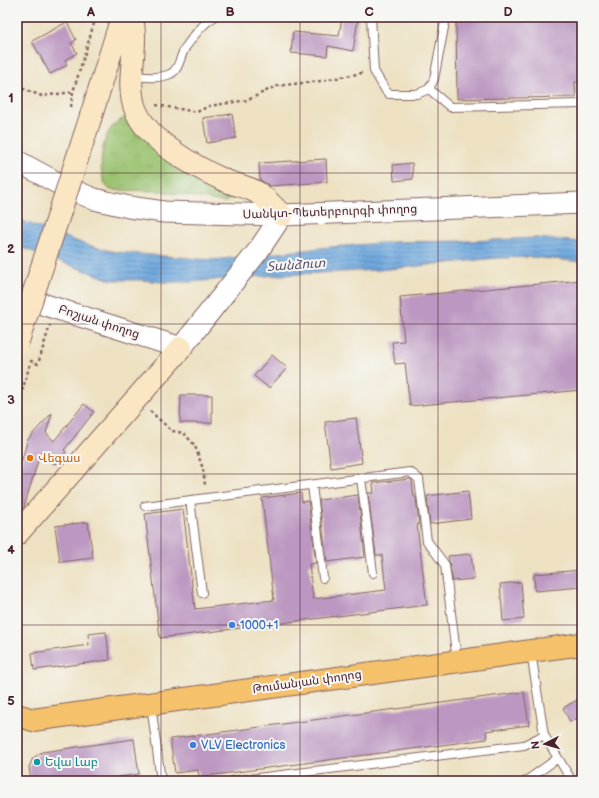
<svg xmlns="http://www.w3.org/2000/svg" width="599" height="798" viewBox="0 0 599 798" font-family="'Balsamiq Sans','Noto Sans Armenian',sans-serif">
	<defs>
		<pattern id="grass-tufts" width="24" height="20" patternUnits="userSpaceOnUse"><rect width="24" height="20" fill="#99c16d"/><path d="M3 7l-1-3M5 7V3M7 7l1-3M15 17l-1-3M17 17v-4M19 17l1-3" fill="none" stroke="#85a55f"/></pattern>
		<pattern id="water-rules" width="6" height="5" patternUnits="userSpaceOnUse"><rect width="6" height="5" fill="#6ea8de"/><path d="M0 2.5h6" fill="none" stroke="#5c88b4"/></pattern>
	</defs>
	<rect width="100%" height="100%" fill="#f6f6f2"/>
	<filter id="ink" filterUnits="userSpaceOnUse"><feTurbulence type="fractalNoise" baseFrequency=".025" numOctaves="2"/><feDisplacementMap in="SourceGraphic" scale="8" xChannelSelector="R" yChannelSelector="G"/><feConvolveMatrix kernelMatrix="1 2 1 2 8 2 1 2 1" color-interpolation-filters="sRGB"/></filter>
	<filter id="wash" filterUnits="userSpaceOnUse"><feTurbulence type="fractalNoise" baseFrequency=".012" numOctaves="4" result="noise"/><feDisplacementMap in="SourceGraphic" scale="16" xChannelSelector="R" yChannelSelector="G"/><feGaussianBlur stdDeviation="0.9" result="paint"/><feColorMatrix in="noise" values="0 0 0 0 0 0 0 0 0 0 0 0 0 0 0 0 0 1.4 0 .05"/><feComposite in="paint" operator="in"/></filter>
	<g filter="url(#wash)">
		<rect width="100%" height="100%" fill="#ede1c2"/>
		<path fill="url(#grass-tufts)" stroke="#72704c" d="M128,115L236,194L228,201L223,202L161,191L110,190C96,179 101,144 109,131C114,124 121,120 128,115Z"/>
		<path fill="url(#water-rules)" stroke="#5c6484" d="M17,219L84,244L115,252L212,260L331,247L392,242L470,241L535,238L582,242V262L533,257L497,258L379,270L279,275L188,282H162L142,280H111L17,246Z"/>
		<g id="blocks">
			<path fill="#bb97c1" d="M342,17L358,19L353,51L328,46L327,56L291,53L293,32L339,36Z
				M509,17H582V82H575L576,97L457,99L456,19L509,18Z
				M67,22L76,40L71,43L77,53L65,60L67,65L50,74L32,41Z
				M232,114L236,138L207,143L203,118Z
				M326,159L327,182L270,186L260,180L259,163Z
				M412,163L413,179L394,181L393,165Z
				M582,280V390L410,406L405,363L395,364L392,342L404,341L400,297Z
				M272,355L287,368L269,388L254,376Z
				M181,395H212V423H180Z
				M84,404L94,412L64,450L66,452L55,464L41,451L24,507L17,515V476L28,439L52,413L46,433L54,441Z
				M356,418L362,463L331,468L325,422Z
				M410,479L412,480L414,497H416L419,525H417L427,605L160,638L145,514L183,509L195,609L274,600L262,498L301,493L302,502L308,501L316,563L309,564L313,599L386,590L382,555H376L368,493H374L373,483Z
				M468,491L471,519L430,524L427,496Z
				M358,495L365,557L327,562L319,500Z
				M88,522L93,558L60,562L55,526Z
				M471,554L474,579L453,581L448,556Z
				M582,570V587L535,591L534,574Z
				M521,582L524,619L503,621L500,584Z
				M106,632L110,660L34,670L32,653L89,645L88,634Z
				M524,692L529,725L486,731L487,739L199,777L198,770L175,773L170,739Z
				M582,697V715L570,722L563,708Z
				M134,739L139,774L89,781H31L29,767L33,758L42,752Z"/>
		</g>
	</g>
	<g filter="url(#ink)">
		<use href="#blocks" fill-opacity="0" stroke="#836360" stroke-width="1"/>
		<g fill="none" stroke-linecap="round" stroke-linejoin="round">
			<defs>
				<path id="service" d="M371,17L374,71L386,91L389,94H417L429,89L434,79L446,17
					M133,76C145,77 159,79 170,74C179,71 180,56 185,48C193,37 202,24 214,17
					M429,89L450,107L582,104
					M361,478L373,573
					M312,485L323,578
					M190,500L202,593
					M145,506L410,472L419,479L427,541L445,565L457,661
					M531,652L544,735L572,781
					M151,704L161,781
					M233,781L524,745L544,735
					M526,781L558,758"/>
				<path id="tertiary" d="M17,161L63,186L94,199L129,207L164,212L282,215L582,203
					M17,296L181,348L258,251L282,215"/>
				<path id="secondary" d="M132,17C133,23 134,29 134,35C135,59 126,88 136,111C149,142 197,168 226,181C236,185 249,187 258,193C267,199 274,208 282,215
					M91,116L122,17
					M17,534L181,348"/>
				<path id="trunk" d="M17,715L33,720L582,644"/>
			</defs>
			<use href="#service" stroke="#836360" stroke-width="10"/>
			<use href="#tertiary" stroke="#836360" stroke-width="23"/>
			<use href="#secondary" stroke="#836360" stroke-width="24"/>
			<use href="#trunk" stroke="#836360" stroke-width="24"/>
			<path stroke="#836360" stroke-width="2.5" stroke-dasharray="3 3" stroke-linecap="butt" d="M17,86L31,92L42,96L73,92
				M156,105L197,112L209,106L248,100L276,86L320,81L362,73
				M71,107L73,92L96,17
				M17,408L31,361L38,364L50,325
				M150,411L172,431L184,433L195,446L203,469L205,485"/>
			<use href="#service" stroke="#fff" stroke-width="8"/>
			<use href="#tertiary" stroke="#fff" stroke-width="21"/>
			<use href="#secondary" stroke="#fbe6c4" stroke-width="22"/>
			<use href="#trunk" stroke="#f5c16b" stroke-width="22"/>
			<defs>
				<path id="secondary-bridge" d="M17,344L91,116"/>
			</defs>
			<use href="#secondary-bridge" stroke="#836360" stroke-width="24" stroke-linecap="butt"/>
			<use href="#secondary-bridge" stroke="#fbe6c4" stroke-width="22"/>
		</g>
	</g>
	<path fill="none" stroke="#4a1f2b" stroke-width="1" stroke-opacity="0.55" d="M161,17V781M300,17V781M438,17V781M17,173H582M17,324H582M17,474H582M17,625H582"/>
	<circle fill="#e8710a" stroke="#f6f6f2" stroke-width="1.5" cx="30" cy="458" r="4"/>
	<g fill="#3f7fe0" stroke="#f6f6f2" stroke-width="1.5">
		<circle cx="232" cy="625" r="4"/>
		<circle cx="193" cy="745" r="4"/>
	</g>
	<circle fill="#0f9aa8" stroke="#f6f6f2" stroke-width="1.5" cx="37" cy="762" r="4"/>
	<g text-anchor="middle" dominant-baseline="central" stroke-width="4" stroke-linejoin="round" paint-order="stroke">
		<g font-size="12" fill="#4a1f2b" stroke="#f6f6f2">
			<text transform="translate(330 212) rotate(-2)">Սանկտ-Պետերբուրգի փողոց</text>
			<text transform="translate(99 322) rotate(18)">Բոշյան փողոց</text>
			<text transform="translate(307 682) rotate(-8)">Թումանյան փողոց</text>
		</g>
		<g font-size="12" fill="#c56008" stroke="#f6f6f2" text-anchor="start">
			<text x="38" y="458">Վեգաս</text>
		</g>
		<g font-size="12" fill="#366cbe" stroke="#f6f6f2" text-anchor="start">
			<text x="240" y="625">1000+1</text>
			<text x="201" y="745">VLV Electronics</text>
		</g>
		<g font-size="12" fill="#0d838f" stroke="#f6f6f2" text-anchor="start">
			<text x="45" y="762">Եվա Լաբ</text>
		</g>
		<g font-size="13" font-style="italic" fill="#574f6a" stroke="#f6f6f2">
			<text transform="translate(296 265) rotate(-4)">Տանձուտ</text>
		</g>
	</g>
	<rect width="599" height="798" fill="none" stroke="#f6f6f2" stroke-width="44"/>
	<g transform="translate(545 744) rotate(264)" stroke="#f6f6f2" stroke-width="3" paint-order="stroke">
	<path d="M0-3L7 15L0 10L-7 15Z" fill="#4a1f2b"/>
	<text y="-6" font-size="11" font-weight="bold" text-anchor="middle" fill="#4a1f2b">N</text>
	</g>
	<rect x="22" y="22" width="555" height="754" fill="none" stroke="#4a1f2b" stroke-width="1.5"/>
	<g font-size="13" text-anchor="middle" font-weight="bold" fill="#4a1f2b">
		<text x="91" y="16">A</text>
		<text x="230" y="16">B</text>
		<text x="369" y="16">C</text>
		<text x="508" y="16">D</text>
		<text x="11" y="102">1</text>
		<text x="11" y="253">2</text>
		<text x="11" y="404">3</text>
		<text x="11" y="554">4</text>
		<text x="11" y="705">5</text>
	</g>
</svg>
